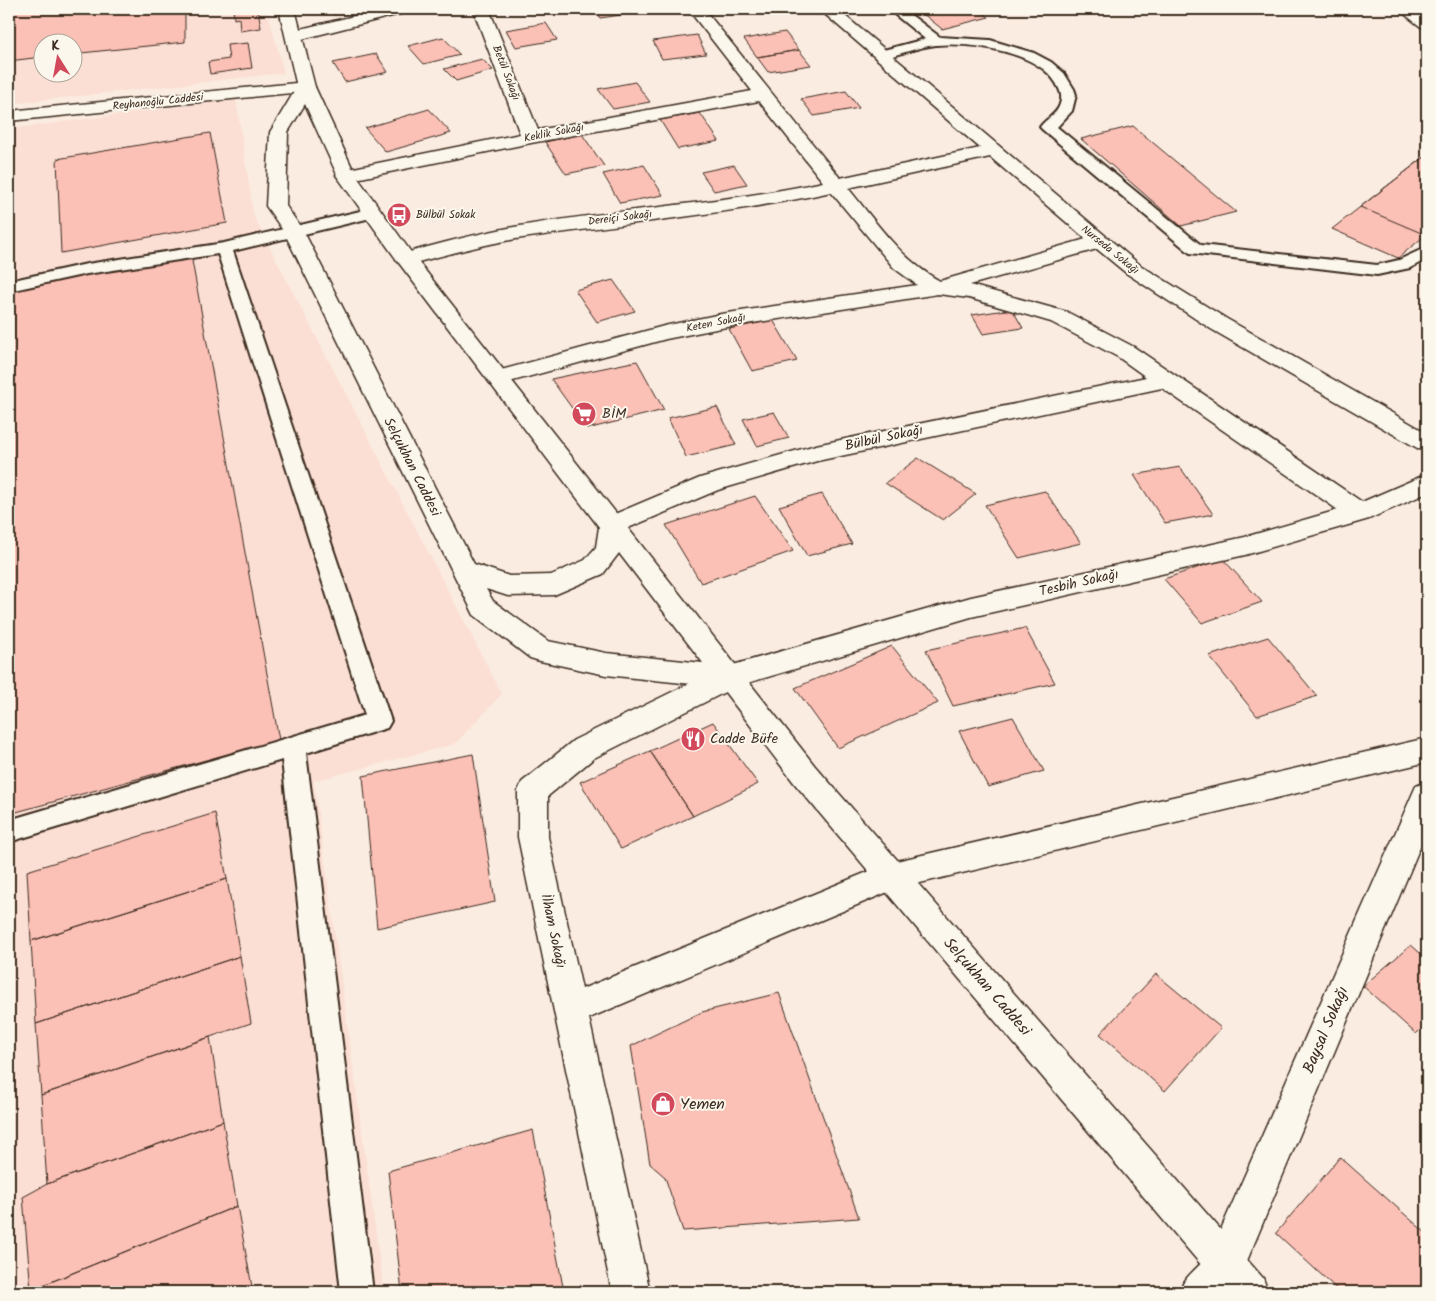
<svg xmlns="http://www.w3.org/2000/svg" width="1436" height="1301" viewBox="0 0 1436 1301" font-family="Kalam,sans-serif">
	<rect width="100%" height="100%" fill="#fbece1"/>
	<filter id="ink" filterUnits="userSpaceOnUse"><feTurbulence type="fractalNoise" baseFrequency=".02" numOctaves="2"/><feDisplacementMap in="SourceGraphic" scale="10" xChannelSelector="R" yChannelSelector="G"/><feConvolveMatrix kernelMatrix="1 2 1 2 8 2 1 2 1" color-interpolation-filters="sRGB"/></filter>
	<g filter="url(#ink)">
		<path fill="#fbdfd4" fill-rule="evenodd" d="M9,9H267L284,73L9,104ZM42,42H72V72H42Z
			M236,99L254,217L502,694L455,744L314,781L384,1292H9V129Z"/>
		<path fill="#fbc0b6" stroke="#3b2a1e" d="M9,9H185V42L72,54V42H42V57L9,61Z
			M233,9H258L261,28L240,31L239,18L234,19Z
			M331,9H363V10L334,15Z
			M595,9H617L621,15L600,18Z
			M917,9H977L989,17L942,29Z
			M546,23L557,40L516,47L506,30Z
			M785,32L799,50L757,57L744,39Z
			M697,35L706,54L662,59L653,41Z
			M443,37L460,55L424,64L408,46Z
			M248,43L252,68L210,74L208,62L229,59L227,45Z
			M799,50L811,65L768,72L757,57Z
			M376,54L388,72L345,82L333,63Z
			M482,59L493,70L456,81L444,69Z
			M635,82L650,102L613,109L598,89Z
			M846,91L859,108L814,116L801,99Z
			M429,109L451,133L386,152L365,128Z
			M700,113L719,141L678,149L660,120Z
			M1133,126L1236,212L1181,226L1081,139Z
			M210,133L227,223L61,253L57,159Z
			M582,134L604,166L566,174L545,142Z
			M1427,155L1426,235L1360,207Z
			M1427,155V234L1398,258L1332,229Z
			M644,165L663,195L620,203L603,174Z
			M734,165L747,184L714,191L701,172Z
			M191,255L279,740L9,814V290Z
			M613,280L635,311L597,322L575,290Z
			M1012,309L1023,328L983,334L972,315Z
			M773,320L797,361L752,371L729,329Z
			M637,361L664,410L587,429L551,379Z
			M717,407L736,445L686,457L668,418Z
			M774,412L789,438L757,446L743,419Z
			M918,458L976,494L943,520L885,483Z
			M1180,467L1213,514L1165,523L1134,475Z
			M1045,491L1081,543L1019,558L985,505Z
			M822,494L852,544L807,556L779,506Z
			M755,496L793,551L701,583L666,525Z
			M1223,559L1262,602L1202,623L1164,579Z
			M1025,628L1055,683L953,706L926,650Z
			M1268,637L1317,696L1257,716L1209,656Z
			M892,646L938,703L838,748L795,688Z
			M1013,717L1044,771L988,787L959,731Z
			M713,722L758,784L693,816L650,751Z
			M650,751L693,816L621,849L580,782Z
			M473,754L495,902L377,928L363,776Z
			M215,813L227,879L31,941L27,871Z
			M227,879L240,956L36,1024L31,941Z
			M1411,945L1427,959V1023L1416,1034L1363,986Z
			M240,956L251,1023L41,1095L36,1024Z
			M1156,974L1221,1028L1165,1091L1100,1034Z
			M779,993L859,1218L683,1231L665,1177L650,1164L631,1046L702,1012Z
			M210,1037L223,1121L47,1184L41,1095Z
			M223,1121L237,1206L31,1290L23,1197L47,1184Z
			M533,1130L564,1292H402L388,1171Z
			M1340,1157L1427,1234V1292H1340L1276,1233Z
			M237,1206L253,1292H31V1290Z"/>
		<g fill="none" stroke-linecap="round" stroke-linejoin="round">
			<defs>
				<path id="service" d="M888,9H903L940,37L990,40L1034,53L1051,62L1064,73L1074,89L1076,95L1072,111L1057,127L1201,245L1377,265L1399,260L1427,247V259L1410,268L1377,275L1190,253L1043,130L1040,127C1046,118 1057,115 1060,104C1063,96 1060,90 1056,83C1037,51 970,42 936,45C917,47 899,55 881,59L876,58L874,55L876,52L925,39Z
					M373,208L379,210L381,213L379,216L233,251L391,721L387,728L306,753L373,1292H341L282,760L9,842V820L365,715L218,254L87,274L9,291V281L87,264L224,243Z"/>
				<path id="minor" d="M383,9H410L408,12L294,41L288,40L286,36L288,32Z
					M473,9H489L538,130L752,91L688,9H704L840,178L980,148L819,9H837L1140,265L1227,319L1427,433V451L1419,449L1211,329L1126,273L1097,249L970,285L1067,312L1134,347L1362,502L1427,474V493L1369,519L1245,555L971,617L737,686L594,758L548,796V837L582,989L892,862L1427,738V762L895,889L589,1018L650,1292H612L518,837V791L522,782L574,740L719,669L971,597L1245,537L1338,510L1162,388L817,461L718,490L621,531L612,534L603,531L599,525L603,519L700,478L816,445L1146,377L1118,357L1051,322L969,298L938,294L721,328L666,339L498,385L490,383L487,378L490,373L664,326L721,314L917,285L894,268L831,192C727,215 621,223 516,239C479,245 443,256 406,265L399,263L396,259L399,255C437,244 475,234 514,227C616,209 721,204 823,182L759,101L531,143L346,181L339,179L336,175L339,171L520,134ZM990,157L1086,239L940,281C901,260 876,222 848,188Z
					M1398,9H1417L1427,16V28L1421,27Z
					M306,82L312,83L315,87L312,91L9,121V111Z
					M1427,782V830L1239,1280L1228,1292H1179C1185,1275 1199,1268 1211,1252L1412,795L1416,786Z"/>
				<path id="tertiary" d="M279,9H295L315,87L355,174L413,255L815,766L1263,1278L1268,1292H1224L795,784L721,687L606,675L540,661L530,658L474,615L284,232L266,206L270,132L297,87ZM305,104L339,179L399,263L599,527L596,547L585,560L551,575L509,576L474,564L304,232L286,206L288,132ZM619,553L703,663L606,653L548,641L493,601L486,589L508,596L554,595L603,574Z"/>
			</defs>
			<use href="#service" stroke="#3b2a1e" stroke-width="4"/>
			<use href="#minor" stroke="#3b2a1e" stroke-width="3"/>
			<use href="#tertiary" stroke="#3b2a1e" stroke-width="3"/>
			<use href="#service" fill="#fbf7ec" fill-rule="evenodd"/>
			<use href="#minor" fill="#fbf7ec" fill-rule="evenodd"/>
			<use href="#tertiary" fill="#fbf7ec" fill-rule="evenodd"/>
		</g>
	</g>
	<defs>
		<symbol id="bus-disc" viewBox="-11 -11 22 22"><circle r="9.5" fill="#d1495b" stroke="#fbf7ec"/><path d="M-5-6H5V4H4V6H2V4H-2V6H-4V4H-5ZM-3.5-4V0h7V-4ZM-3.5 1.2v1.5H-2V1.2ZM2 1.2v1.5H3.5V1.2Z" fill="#fff"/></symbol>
		<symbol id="supermarket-disc" viewBox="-11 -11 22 22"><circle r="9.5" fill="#d1495b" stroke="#fbf7ec"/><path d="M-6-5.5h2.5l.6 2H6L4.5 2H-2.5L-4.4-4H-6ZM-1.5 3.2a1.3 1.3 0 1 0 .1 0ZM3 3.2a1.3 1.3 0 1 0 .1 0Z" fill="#fff"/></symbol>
		<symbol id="restaurant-disc" viewBox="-11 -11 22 22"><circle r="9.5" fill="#d1495b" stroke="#fbf7ec"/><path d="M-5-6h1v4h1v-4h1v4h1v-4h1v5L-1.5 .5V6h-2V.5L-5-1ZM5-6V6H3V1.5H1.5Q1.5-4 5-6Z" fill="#fff"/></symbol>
		<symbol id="shop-disc" viewBox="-11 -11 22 22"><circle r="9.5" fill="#d1495b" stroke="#fbf7ec"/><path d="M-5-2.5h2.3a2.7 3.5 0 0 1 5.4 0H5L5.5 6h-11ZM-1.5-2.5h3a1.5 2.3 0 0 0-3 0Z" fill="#fff"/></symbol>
	</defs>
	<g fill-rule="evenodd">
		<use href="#bus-disc" x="385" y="201" width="28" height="28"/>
		<use href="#supermarket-disc" x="570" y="400" width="28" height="28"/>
		<use href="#restaurant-disc" x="679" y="725" width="28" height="28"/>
		<use href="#shop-disc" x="649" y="1090" width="28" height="28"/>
	</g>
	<g text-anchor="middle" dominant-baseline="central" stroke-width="4" stroke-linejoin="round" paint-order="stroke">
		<g font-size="11" fill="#3b2a1e" stroke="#fbf7ec">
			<text transform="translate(506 73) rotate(69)">Betül Sokağı</text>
			<text transform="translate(158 102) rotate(-6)">Reyhanoğlu Caddesi</text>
			<text transform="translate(554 133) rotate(-11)">Keklik Sokağı</text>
			<text transform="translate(620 218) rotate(-7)">Dereiçi Sokağı</text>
			<text transform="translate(1110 250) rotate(39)">Nurseda Sokağı</text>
			<text transform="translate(716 323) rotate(-11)">Keten Sokağı</text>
		</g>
		<g font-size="11" fill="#3b2a1e" stroke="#fbf7ec" text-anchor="start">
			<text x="416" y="215">Bülbül Sokak</text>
		</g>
		<g font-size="14" fill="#3b2a1e" stroke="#fbf7ec" text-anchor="start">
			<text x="602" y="414">BİM</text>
			<text x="710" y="739">Cadde Büfe</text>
		</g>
		<g font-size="14" fill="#3b2a1e" stroke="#fbf7ec">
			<text transform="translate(884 438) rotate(-12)">Bülbül Sokağı</text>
			<text transform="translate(412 467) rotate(63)">Selçukhan Caddesi</text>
			<text transform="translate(1079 583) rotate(-13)">Tesbih Sokağı</text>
			<text transform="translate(553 931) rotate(78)">İlham Sokağı</text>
		</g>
		<g font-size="16" fill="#3b2a1e" stroke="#fbf7ec">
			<text transform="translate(987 987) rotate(49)">Selçukhan Caddesi</text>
			<text transform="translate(1326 1030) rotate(-67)">Baysal Sokağı</text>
		</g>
		<g font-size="16" fill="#3b2a1e" stroke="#fbf7ec" text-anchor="start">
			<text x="680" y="1104">Yemen</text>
		</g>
	</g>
	<rect width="1436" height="1301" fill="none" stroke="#fbf7ec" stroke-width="30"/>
	<rect x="15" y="15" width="1406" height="1271" fill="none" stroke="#3b2a1e" stroke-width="2" filter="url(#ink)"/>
	<g transform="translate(58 58) rotate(349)"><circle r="24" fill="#fbf7ec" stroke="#aea59a"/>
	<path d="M0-4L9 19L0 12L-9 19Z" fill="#d1495b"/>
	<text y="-8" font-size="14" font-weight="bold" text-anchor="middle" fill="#3b2a1e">K</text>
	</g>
</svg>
